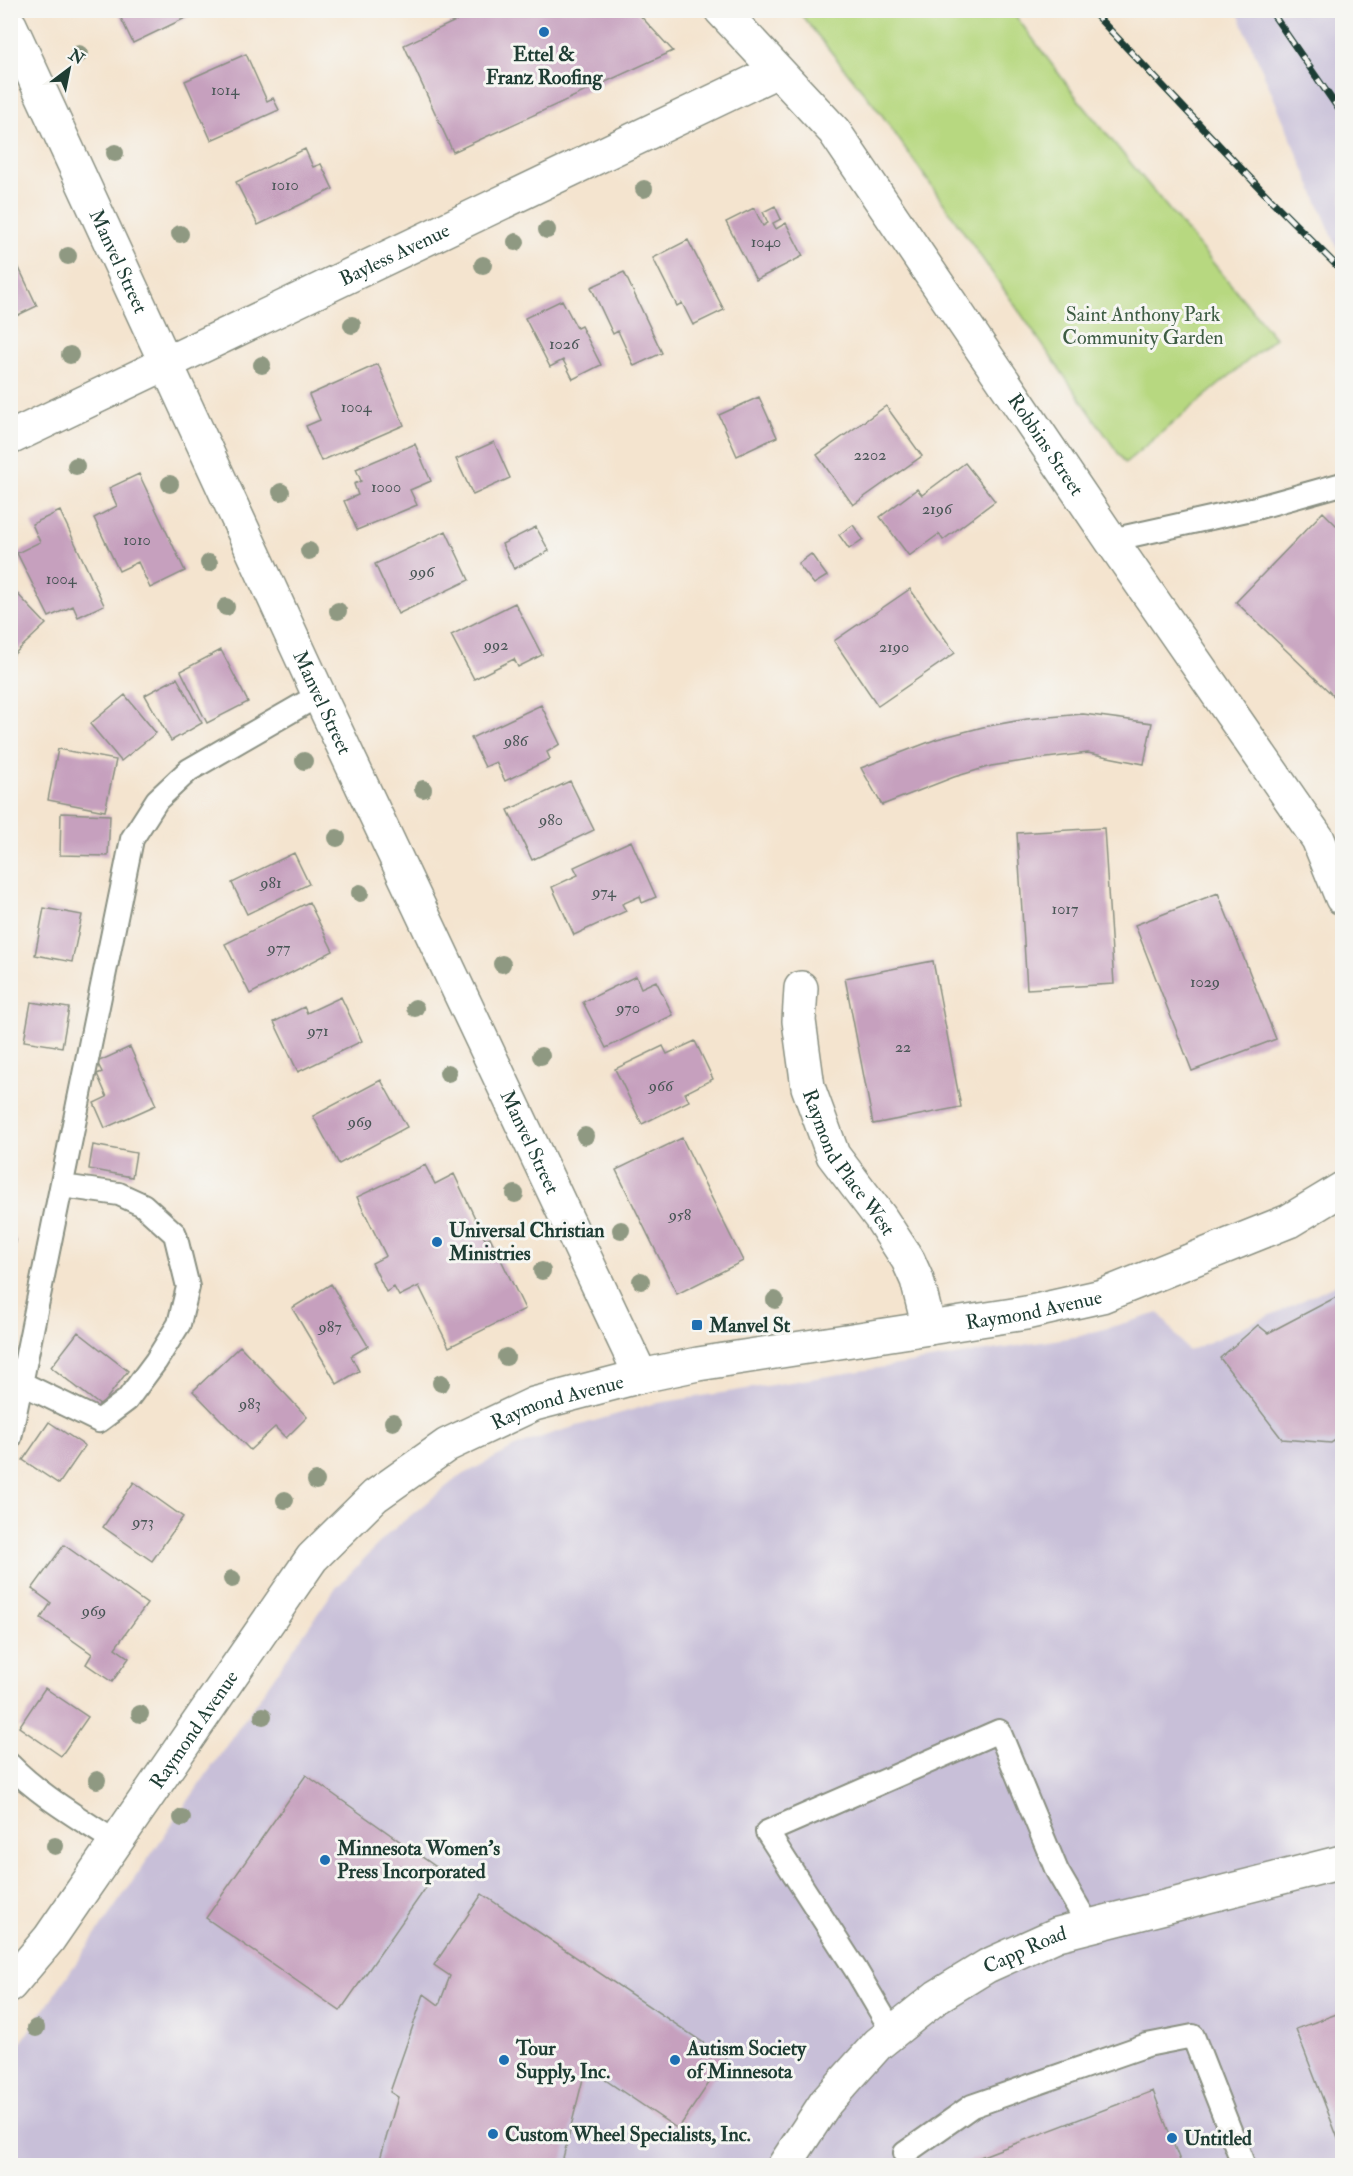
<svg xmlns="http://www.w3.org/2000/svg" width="1353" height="2176" viewBox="0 0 1353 2176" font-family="'IM FELL Double Pica',serif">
	<rect width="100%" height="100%" fill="#f6f6f2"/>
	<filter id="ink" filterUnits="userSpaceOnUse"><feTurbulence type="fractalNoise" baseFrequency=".0167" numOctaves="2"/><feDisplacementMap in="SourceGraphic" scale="12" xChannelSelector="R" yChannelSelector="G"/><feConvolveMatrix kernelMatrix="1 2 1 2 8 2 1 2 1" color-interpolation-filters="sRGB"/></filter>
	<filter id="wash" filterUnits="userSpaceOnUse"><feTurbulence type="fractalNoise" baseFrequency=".008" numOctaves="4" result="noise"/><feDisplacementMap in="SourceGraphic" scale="24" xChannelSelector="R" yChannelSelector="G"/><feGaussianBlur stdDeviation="1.35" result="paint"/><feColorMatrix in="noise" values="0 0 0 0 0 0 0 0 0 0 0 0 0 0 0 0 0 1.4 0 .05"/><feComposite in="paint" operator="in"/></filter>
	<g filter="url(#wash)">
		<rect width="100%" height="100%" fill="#f4e4cf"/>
		<path fill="#c8bfd8" d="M1237,11H1342V259Z
			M1342,1281V2165L11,2166V2057L334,1590L389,1533L457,1478L515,1447L550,1434L652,1404L1080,1336L1159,1313L1188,1351L1289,1307Z"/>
		<path fill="#b7d880" stroke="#6b8a5a" stroke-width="1.5" d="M798,11H1012L1077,98L1275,338L1125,463L882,115Z"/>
		<g id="blocks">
			<path fill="#c6a0be" d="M117,10H202L133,43Z
				M479,10H635L673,51L453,152L404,45Z
				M246,54L267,101L273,98L279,110L211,140L185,81Z
				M305,149L313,167L321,164L333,189L258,225L236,182Z
				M775,206L781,219L773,223L776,229L786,223L803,256L756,280L726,222L754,208L763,226L768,223L763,212Z
				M688,240L724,310L693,325L682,303L677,306L653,258Z
				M10,249L37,306L10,319Z
				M624,272L662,353L634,366L618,331L613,334L591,287Z
				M562,300L577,328L581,326L601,365L573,379L563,360L550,367L525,318Z
				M378,364L404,425L321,461L306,426L320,420L309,395Z
				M759,397L777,437L737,456L719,415Z
				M886,406L922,456L853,505L817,455Z
				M494,442L510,478L473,495L456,459Z
				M415,444L431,481L410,490L417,505L357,530L344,501L358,495L354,484L361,481L356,469Z
				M965,463L995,501L943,540L939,534L909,556L880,517L917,489L922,495Z
				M139,474L185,571L150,588L138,562L119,571L94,518L117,506L109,488Z
				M60,511L104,605L78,617L73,606L49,617L17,553L40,542L32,524Z
				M1323,512L1342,531V704L1236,602Z
				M853,525L863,539L849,549L839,535Z
				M536,527L549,551L514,569L502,544Z
				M446,531L469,580L398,614L375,564Z
				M811,554L827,576L814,584L798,564Z
				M10,586L46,624L12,656L10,654Z
				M910,589L955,653L878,706L834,641Z
				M515,603L542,655L518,667L514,659L474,679L451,635Z
				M221,650L248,702L207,723L181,671Z
				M177,678L202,723L171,741L145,695Z
				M125,695L156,733L121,761L90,724Z
				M541,705L560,744L547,752L550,759L505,781L496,762L485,767L471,738Z
				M1083,714L1152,723L1144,764L1088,753L1030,760L991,766L954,777L882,805L861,768L937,739L983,727L1027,719Z
				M58,749L116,760L105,811L48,800Z
				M570,781L594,830L532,860L508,810Z
				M61,813L110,815L108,856L60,855Z
				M1104,828L1114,984L1027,989L1017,833Z
				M631,841L656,897L642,903L640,896L622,904L626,911L574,935L552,887L578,875L574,867Z
				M294,853L309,884L247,914L232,883Z
				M1218,893L1276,1039L1192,1071L1135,925Z
				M309,902L333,951L250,994L225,944Z
				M44,908L82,915L72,962L35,955Z
				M933,961L961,1107L873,1124L845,978Z
				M636,976L641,988L656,981L673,1015L606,1048L583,1002Z
				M341,997L362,1041L298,1072L274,1022L304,1007L307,1013Z
				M31,1002L69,1008L62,1047L24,1041Z
				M695,1041L713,1079L685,1093L689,1101L642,1124L615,1069L663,1046L667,1054Z
				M130,1047L156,1105L105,1128L94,1103L107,1097L97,1074L102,1072L97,1062Z
				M381,1080L407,1127L339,1164L313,1116Z
				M682,1138L743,1261L677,1294L616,1170Z
				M93,1145L136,1153L132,1177L89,1169Z
				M425,1165L435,1184L454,1174L485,1239L490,1237L525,1309L449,1347L419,1286L399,1296L394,1287L386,1292L372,1263L386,1256L357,1197Z
				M10,1239L16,1240L12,1264H10Z
				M331,1284L368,1346L351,1356L359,1371L337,1384L292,1308Z
				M1342,1294V1436L1331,1443L1282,1439L1220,1358L1258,1325L1268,1333Z
				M78,1332L128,1371L101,1406L51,1367Z
				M240,1346L307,1417L286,1438L275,1427L250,1450L193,1391Z
				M49,1422L85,1446L59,1484L23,1460Z
				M134,1482L183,1517L152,1561L103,1527Z
				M64,1545L147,1604L115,1648L129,1658L112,1682L86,1664L92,1654L41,1618L51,1603L32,1589Z
				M45,1688L88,1717L61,1756L19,1727Z
				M306,1775L439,1869L340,2011L206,1918Z
				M482,1894L726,2058L678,2129L586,2067L561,2166H378L398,2097L390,2092L424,1994L439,2005L450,1976L434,1965Z
				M1342,2012V2149L1296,2029Z
				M1153,2091L1182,2166H959V2165Z"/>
		</g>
	</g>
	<g filter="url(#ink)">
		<use href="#blocks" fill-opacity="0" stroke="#8a9082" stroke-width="1.5"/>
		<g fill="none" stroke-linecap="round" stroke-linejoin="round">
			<defs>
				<path id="service" d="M1111,540L1256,508L1342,484
					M21,1383L99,1421L127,1400L156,1361L179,1324L188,1287L175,1234L143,1205L119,1194L62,1186
					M10,1438L132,839L157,800L189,770L319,695
					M10,1765C40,1796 81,1819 117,1843
					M893,2033L856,1970L767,1832L999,1731L1057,1871L1089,1926
					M905,2153L972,2106L1147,2045L1193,2036L1244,2166"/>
				<g id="minor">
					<path id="s1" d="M721,10L834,131L1111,540L1318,839L1342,898"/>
					<path id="s2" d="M10,25L319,695L641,1376"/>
					<path id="s3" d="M10,438L777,71"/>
					<path id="s4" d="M801,988L799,1021L808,1087L833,1155L880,1217L908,1260L917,1280L929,1328"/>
					<path id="s5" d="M784,2166L826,2102L878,2044L938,1996L987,1966L1058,1934L1342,1862"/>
				</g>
				<g id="tertiary">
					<path id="s6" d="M10,1985L49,1939L312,1558L375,1496L447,1445L534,1404L641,1376L698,1364L1026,1313L1102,1296L1289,1221L1342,1189"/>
				</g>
			</defs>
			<use href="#service" stroke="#8a9082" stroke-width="26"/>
			<use href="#minor" stroke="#8a9082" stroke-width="36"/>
			<use href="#tertiary" stroke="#8a9082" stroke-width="36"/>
			<use href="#service" stroke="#fff" stroke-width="22"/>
			<use href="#minor" stroke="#fff" stroke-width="33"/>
			<use href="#tertiary" stroke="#fff" stroke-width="33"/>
			<defs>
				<path id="rail" d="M1091,10L1271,200L1342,271
					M1270,10L1342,114"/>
			</defs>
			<use href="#rail" stroke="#1f3d34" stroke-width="7"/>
			<use href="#rail" stroke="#f6f6f2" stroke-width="4.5" stroke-dasharray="14" stroke-linecap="butt"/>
		</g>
		<g fill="#8f9982">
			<circle cx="79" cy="54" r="9"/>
			<circle cx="115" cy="153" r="9"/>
			<circle cx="644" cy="189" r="9"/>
			<circle cx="547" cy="230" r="9"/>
			<circle cx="180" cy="234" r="9"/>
			<circle cx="516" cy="242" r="9"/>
			<circle cx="68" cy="256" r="9"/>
			<circle cx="483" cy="265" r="9"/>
			<circle cx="352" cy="325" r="9"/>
			<circle cx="70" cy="355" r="9"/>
			<circle cx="262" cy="365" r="9"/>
			<circle cx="76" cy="466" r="9"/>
			<circle cx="170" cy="484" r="9"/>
			<circle cx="281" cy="492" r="9"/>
			<circle cx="309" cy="551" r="9"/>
			<circle cx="209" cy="563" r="9"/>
			<circle cx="226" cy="607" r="9"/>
			<circle cx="338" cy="611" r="9"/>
			<circle cx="304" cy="761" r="9"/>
			<circle cx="423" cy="789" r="9"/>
			<circle cx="337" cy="838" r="9"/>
			<circle cx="360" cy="893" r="9"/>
			<circle cx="502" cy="964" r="9"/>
			<circle cx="415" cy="1008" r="9"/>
			<circle cx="541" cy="1056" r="9"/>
			<circle cx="448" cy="1073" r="9"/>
			<circle cx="585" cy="1136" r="9"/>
			<circle cx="515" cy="1194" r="9"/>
			<circle cx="621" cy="1230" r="9"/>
			<circle cx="542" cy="1271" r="9"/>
			<circle cx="641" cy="1281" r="9"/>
			<circle cx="775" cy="1300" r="9"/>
			<circle cx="506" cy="1357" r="9"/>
			<circle cx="441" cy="1383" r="9"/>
			<circle cx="393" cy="1422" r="9"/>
			<circle cx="316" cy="1481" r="9"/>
			<circle cx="285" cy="1500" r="9"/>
			<circle cx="232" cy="1579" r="9"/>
			<circle cx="140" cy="1714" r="9"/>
			<circle cx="263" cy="1716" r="9"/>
			<circle cx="97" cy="1780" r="9"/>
			<circle cx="182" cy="1818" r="9"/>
			<circle cx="55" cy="1846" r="9"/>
			<circle cx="36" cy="2028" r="9"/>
		</g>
	</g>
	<g fill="#1f6fb2" stroke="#f6f6f2" stroke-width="2">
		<circle cx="544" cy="32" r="6"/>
		<circle cx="437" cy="1242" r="6"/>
		<rect x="691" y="1319" width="12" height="12" rx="3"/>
		<circle cx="325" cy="1860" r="6"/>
		<circle cx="504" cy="2060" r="6"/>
		<circle cx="675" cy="2060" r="6"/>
		<circle cx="493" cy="2134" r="6"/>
		<circle cx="1172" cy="2138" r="6"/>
	</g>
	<g text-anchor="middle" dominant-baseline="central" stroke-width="6" stroke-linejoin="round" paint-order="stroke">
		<g font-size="16" fill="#495656">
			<text x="225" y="90">1014</text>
			<text x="285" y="185">1010</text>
			<text x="766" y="242">1040</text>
			<text x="564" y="344">1026</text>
			<text x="356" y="407">1004</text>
			<text x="870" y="455">2202</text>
			<text x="386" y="487">1000</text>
			<text x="937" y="509">2196</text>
			<text x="137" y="540">1010</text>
			<text x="422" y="572">996</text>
			<text x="61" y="579">1004</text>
			<text x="496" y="645">992</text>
			<text x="894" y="647">2190</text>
			<text x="516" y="741">986</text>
			<text x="551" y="820">980</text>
			<text x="271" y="883">981</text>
			<text x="604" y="892">974</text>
			<text x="1065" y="909">1017</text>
			<text x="279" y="948">977</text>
			<text x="1205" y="982">1029</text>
			<text x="628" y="1008">970</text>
			<text x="318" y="1031">971</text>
			<text x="903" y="1047">22</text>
			<text x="661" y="1086">966</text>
			<text x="360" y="1122">969</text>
			<text x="680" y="1215">958</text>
			<text x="330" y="1327">987</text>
			<text x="250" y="1404">983</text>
			<text x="143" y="1522">973</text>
			<text x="94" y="1611">969</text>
		</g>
		<g font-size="20" font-weight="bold" fill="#1f3d34" stroke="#f6f6f2" text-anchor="start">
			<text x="544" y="54" text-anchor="middle">Ettel &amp;<tspan x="544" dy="23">Franz Roofing</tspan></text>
			<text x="449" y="1230">Universal Christian<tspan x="449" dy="23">Ministries</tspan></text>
			<text x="709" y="1325">Manvel St</text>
			<text x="337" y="1848">Minnesota Women's<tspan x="337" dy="23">Press Incorporated</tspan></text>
			<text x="516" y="2048">Tour<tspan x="516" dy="23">Supply, Inc.</tspan></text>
			<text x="687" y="2048">Autism Society<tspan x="687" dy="23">of Minnesota</tspan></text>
			<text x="505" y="2134">Custom Wheel Specialists, Inc.</text>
			<text x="1184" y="2138">Untitled</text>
		</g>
		<g font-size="20" fill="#1f3d34" stroke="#f6f6f2">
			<text stroke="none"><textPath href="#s3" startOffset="426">Bayless Avenue</textPath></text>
			<text stroke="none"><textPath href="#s2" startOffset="260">Manvel Street</textPath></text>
			<text stroke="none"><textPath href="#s1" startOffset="544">Robbins Street</textPath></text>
			<text stroke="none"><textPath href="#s2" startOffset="746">Manvel Street</textPath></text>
			<text stroke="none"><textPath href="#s2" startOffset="1232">Manvel Street</textPath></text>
			<text stroke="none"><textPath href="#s4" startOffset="186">Raymond Place West</textPath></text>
			<text stroke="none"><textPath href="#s6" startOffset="1305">Raymond Avenue</textPath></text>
			<text stroke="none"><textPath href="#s6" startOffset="819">Raymond Avenue</textPath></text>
			<text stroke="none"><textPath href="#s6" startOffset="315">Raymond Avenue</textPath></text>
			<text stroke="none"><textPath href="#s5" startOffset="330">Capp Road</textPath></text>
		</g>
		<g font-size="20" fill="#3d5c43" stroke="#f6f6f2">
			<text x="1143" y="314">Saint Anthony Park<tspan x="1143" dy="23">Community Garden</tspan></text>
		</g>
	</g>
	<rect width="1353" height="2176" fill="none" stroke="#f6f6f2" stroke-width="36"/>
	<g transform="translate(69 69) rotate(32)" stroke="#f6f6f2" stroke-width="4.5" paint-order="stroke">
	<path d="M0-4.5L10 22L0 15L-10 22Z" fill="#1f3d34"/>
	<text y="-9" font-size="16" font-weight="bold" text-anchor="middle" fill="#1f3d34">N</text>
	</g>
</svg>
